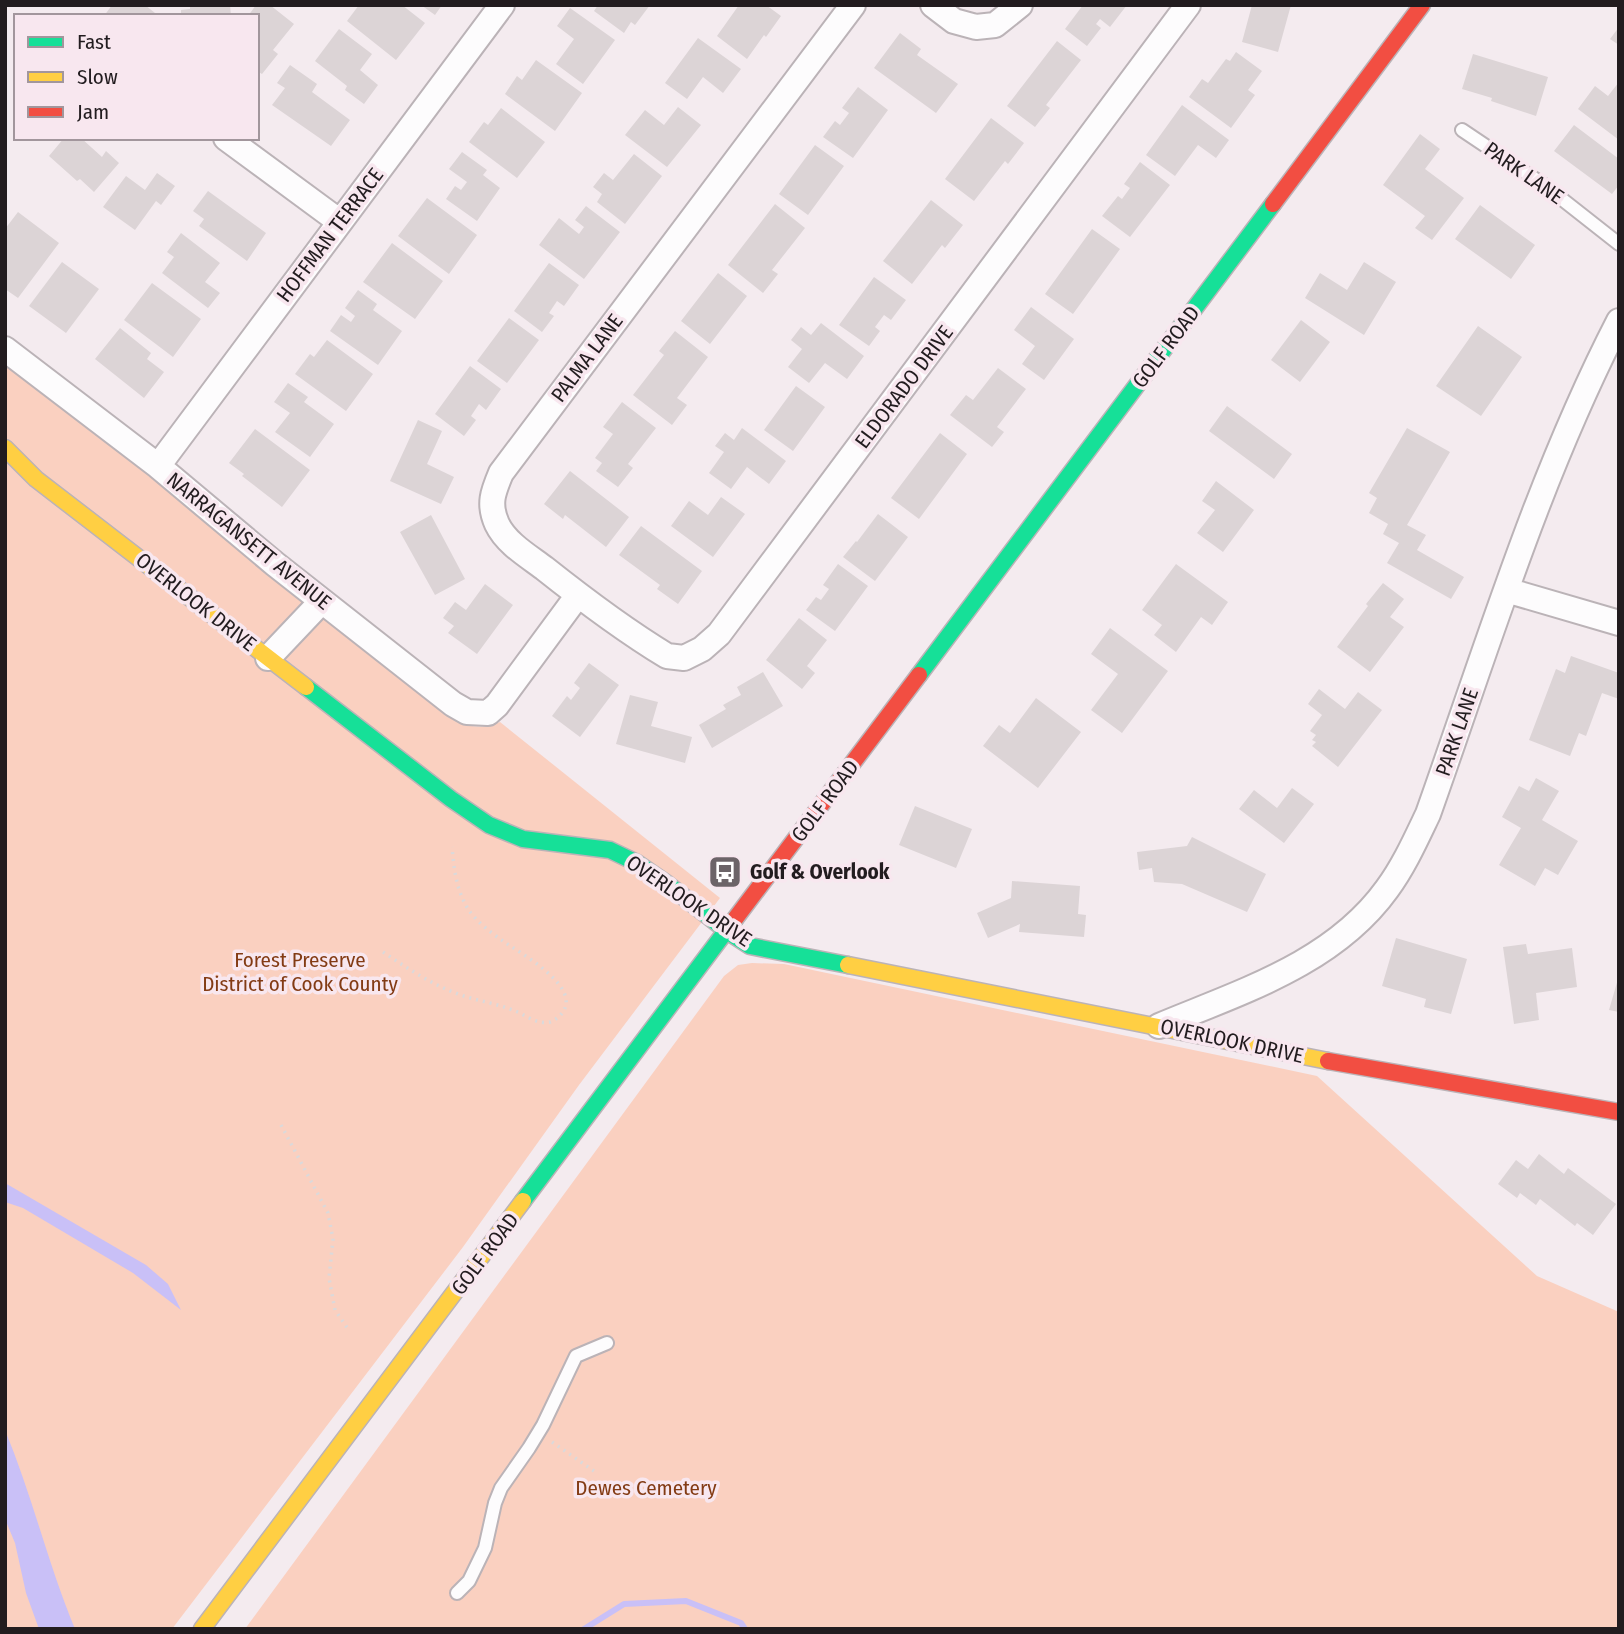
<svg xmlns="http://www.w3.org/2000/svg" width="1624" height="1634" viewBox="0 0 1624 1634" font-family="'Fira Sans Condensed',sans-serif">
	<rect width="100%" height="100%" fill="#f4ebef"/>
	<path fill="#fad0c0" d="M5,362L148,473L457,722C474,728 484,728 500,722L720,898L579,1085L463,1247L172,1629H5Z
		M752,963L784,964L1317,1076L1537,1276L1619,1312V1629H245L724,976L738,965Z"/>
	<path fill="#c9c0f7" d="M5,1183L146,1265L168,1284L181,1310L133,1273L23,1208L5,1202Z
		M5,1430C32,1495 48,1564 75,1629H39L26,1593L15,1543L5,1519Z"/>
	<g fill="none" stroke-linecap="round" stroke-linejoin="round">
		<path stroke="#c9c0f7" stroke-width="6" d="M584,1629L624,1604L686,1601L741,1623L745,1629"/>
	</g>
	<path fill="#dcd4d6" d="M112,5H145L155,13L152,16H104Z
		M190,5H230L231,16H181V10L190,9Z
		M256,5H270L294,24L273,50L278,54L262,74L257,71V16H248Z
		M359,5H402L425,23L396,60L347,21Z
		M421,5H442L435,15Z
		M598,5H650L635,25L631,22L624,33L594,11Z
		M739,5H766L781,16L766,37L764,35L747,59L717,36Z
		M1083,5H1127L1110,27L1100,19L1096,24L1101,28L1087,46L1065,29Z
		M1252,5H1291L1278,52L1242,42Z
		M570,8L615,40L583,84L556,64L574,39L557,26Z
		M1619,27V45L1610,39Z
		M339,29L372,54L360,70L378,85L364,104L345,90L347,86L315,61Z
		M900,33L921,49L917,55L958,84L936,113L874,68Z
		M698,38L741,69L723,93L703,77L687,99L665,83Z
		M1057,41L1081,60L1046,105L1050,108L1035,127L1007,106Z
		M1236,52L1262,71L1248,90L1255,95L1231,128L1189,97L1202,79L1208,83L1226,59L1230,61Z
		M1473,54L1548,77L1536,116L1491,101L1492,98L1462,89Z
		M536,60L582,93L555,131L505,94L517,76L522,80Z
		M290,65L317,84L312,92L350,120L331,146L272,105L285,88L277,83Z
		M1619,82V140L1578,109L1595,86L1608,96Z
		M858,87L888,110L853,158L823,137L835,121L840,125L849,113L842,108Z
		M1182,105L1229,140L1216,158L1198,145L1175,176L1146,155Z
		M678,107L701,125L667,167L625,135L645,110L664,125Z
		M501,108L545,142L517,178L469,142L484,122L488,125Z
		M991,118L1024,143L1008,164L1005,161L974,201L945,179Z
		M1574,125L1619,159V185L1612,194L1554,151Z
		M1420,134L1440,149L1425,169L1464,198L1432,240L1415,228L1425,216L1383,185Z
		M64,138H81L102,157L106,151L119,163L94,192L80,179L77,181L49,156Z
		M815,145L844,166L808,215L779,194Z
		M462,152L487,170L483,175L500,188L477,221L446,199L455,186L461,190L467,182L449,169Z
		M634,154L662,176L625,224L597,202L602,194L593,187L604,173L613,180Z
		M1140,162L1170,185L1130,237L1102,216L1118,196L1122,199L1130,188L1124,184Z
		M157,173L175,186L161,205L156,201L135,230L103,207L126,176L145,190Z
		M208,191L266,233L247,261L199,226L204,219L193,211Z
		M427,198L477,235L449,274L398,236Z
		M931,200L963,225L945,248L942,245L912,284L883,261Z
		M775,204L805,228L772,270L778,274L763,293L728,265Z
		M1480,205L1535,245L1511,279L1455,239Z
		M586,206L620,232L584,279L539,245L559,218L579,234L584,227L575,220Z
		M18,212L59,243L18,298L5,289V229Z
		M1092,229L1120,249L1073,314L1045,294Z
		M181,233L220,263L205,282L220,293L208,308L162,273L174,257L167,252Z
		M392,243L443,281L415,319L363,282Z
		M62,262L99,289L66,333L29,306Z
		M1364,262L1396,282L1364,335L1305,298L1320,273L1347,290Z
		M549,263L579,285L564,306L557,301L549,313L554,316L542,332L514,311Z
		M718,273L747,296L710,344L681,321Z
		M874,277L906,300L891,320L884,315L875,327L880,331L869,346L839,325Z
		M152,283L201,319L173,357L124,320Z
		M358,290L377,304L373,310L402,331L378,365L330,331L341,315L351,322L355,316L345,308Z
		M1031,307L1074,339L1044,380L1022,364L1035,346L1014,330Z
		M509,318L539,340L507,383L477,361Z
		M1301,320L1330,342L1300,382L1271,360Z
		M821,323L864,356L847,379L825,363L809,383L788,367L802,349L791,340L801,327L811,335Z
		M1478,326L1522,357L1481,416L1436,386Z
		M120,328L151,353L147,359L164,372L144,398L95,359Z
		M675,331L708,357L677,398L687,405L672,425L633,395L664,355L659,351Z
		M327,340L373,374L346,411L295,374L310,354L314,357Z
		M470,366L501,389L486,410L479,404L471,416L476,420L464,436L435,414Z
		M998,368L1026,389L997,427L1004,432L992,447L950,415L966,395L973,400Z
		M288,383L308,397L304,402L334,424L310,457L275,432L290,413L274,402Z
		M796,386L825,407L793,451L764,430Z
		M622,402L656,428L628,464L633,468L618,487L596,471L602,463L595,458L613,434L603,427Z
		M1227,406L1292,454L1274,479L1209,431Z
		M418,420L442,431L427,464L454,477L441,504L390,481Z
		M742,428L786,461L769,484L747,467L731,489L709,473L724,452L715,446L725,433L734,440Z
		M1407,428L1450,452L1407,525L1426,535L1417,550L1464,577L1451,599L1387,563L1399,543L1383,534L1388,524L1369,513L1377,498L1369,493Z
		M255,429L310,470L282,507L242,476L244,474L229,463Z
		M940,433L967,454L919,519L891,498Z
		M570,471L629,517L606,547L565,515L563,519L544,504Z
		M1216,481L1254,510L1223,552L1197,533L1215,510L1202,501Z
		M721,497L745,514L713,557L671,526L689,501L708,515Z
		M878,514L908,537L875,581L843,557L856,541L857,542Z
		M431,515L465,579L435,595L400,532Z
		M641,526L702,571L678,604L657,589L660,585L619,555Z
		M838,564L868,586L835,631L806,610L816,597L821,600L829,589L823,585Z
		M1176,564L1228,602L1212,625L1201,617L1176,652L1154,635L1162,625L1142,610Z
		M1383,583L1404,599L1390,617L1404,627L1370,672L1337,647L1368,606L1366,604Z
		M485,584L513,605L477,654L448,633L454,626L443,618L455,602L466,610Z
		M799,618L827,640L807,666L815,673L802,689L766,660Z
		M1110,628L1168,671L1122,733L1091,710L1118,674L1091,654Z
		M1571,656L1619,673V699L1602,693L1586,736L1579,733L1570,756L1529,740L1556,669L1565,673Z
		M589,663L619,685L580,737L552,716L567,696L571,700L580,688L574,683Z
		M763,672L783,706L712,748L699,725L726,709L723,705L741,695L737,687Z
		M1319,689L1345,709L1358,692L1382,710L1338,767L1312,746L1316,742L1312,740L1316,735L1310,731L1322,715L1308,704Z
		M630,695L658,702L651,726L692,737L685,763L616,744Z
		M1036,698L1081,732L1038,788L983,746L999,725L1010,733Z
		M1536,778L1559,791L1542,820L1578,841L1558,875L1545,868L1535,886L1499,865L1521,828L1502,817L1519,786L1529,791Z
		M1292,788L1314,804L1284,843L1239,809L1254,790L1277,808Z
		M915,806L972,829L956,868L899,845Z
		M1192,837L1266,874L1247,912L1182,884L1154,882L1152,868L1139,870L1137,852L1187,846Z
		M1012,881L1080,886L1078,914L1086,915L1084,937L1019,932L1020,924L988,938L977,913L1011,898Z
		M1396,938L1467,959L1451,1014L1424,1007L1426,999L1382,986Z
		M1526,944L1528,954L1572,948L1577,987L1536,993L1539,1020L1514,1024L1503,947Z
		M1618,979H1619V1012L1609,1010Z
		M1539,1154L1564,1174L1568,1168L1616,1204L1593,1235L1577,1223L1575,1226L1540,1199L1536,1205L1520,1193L1517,1198L1498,1184L1516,1160L1528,1169Z"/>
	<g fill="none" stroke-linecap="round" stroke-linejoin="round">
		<defs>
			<path id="lane" d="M1462,130L1544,185L1619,244
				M457,1593L469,1581L485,1548L495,1503L501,1488L529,1448L543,1425L576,1356L607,1343"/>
			<path id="street" d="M853,5L501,473C493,492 488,504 497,524C506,543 528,556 544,568C583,599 624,630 667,656L684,658L702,649L719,634L1188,5
				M933,5L954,21L976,27L995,25L1020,5
				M226,138L340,222
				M5,349L158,466L275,564L453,704L467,712L488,713L497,705L578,595
				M158,466L502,5
				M1506,590L1619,623
				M268,658L322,601
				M1159,1026C1240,992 1333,964 1387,889C1404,866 1416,839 1428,814C1487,648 1538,478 1619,321"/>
			<path id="fast" d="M919,675L1273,204
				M306,687L451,799L489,825L523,839L610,850L637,863L666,883L727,931L750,946L848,965
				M523,1201L735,919"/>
			<path id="slow" d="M5,448L36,479L306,687
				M848,965L1328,1061
				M202,1629L523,1201"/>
			<path id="jam" d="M1273,204L1422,5
				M735,919L919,675
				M1328,1061L1619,1112"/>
		</defs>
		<use href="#lane" stroke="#bbb3b7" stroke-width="16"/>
		<use href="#street" stroke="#bbb3b7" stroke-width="28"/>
		<use href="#fast" stroke="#bbb3b7" stroke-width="19"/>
		<use href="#slow" stroke="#bbb3b7" stroke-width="19"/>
		<use href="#jam" stroke="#bbb3b7" stroke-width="19"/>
		<path stroke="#dbd9da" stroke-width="3.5" stroke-dasharray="2 5" stroke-linecap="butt" d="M383,952C407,968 431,984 458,994C477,1001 496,1003 515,1011C526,1015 537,1025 550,1022C556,1020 563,1014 565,1008C575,983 520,953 503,941C491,933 476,921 468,909C456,889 454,869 452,847
			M281,1125L328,1213L333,1239L329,1278L335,1310L348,1329
			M552,1442L594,1471"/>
		<use href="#lane" stroke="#fdfcfd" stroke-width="12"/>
		<use href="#street" stroke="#fdfcfd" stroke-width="24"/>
		<use href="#fast" stroke="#16e098" stroke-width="16"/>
		<use href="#slow" stroke="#ffcf43" stroke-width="16"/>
		<use href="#jam" stroke="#f24e42" stroke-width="16"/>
	</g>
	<defs>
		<symbol id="bus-square" viewBox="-11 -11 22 22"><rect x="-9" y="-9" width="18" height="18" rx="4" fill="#6c6468" stroke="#f8e7ef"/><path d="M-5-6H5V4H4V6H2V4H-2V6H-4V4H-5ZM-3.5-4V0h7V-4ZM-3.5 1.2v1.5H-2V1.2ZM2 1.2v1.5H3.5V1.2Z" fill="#fff"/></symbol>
	</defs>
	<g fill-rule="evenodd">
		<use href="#bus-square" x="706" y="853" width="38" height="38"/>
	</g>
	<g text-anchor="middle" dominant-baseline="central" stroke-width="7" stroke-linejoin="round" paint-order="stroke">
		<g font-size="21" fill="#221c1f" stroke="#f8e7ef">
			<text transform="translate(1524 173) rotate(35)">PARK LANE</text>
			<text transform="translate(330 235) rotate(-53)">HOFFMAN TERRACE</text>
			<text transform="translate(1166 347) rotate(-53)">GOLF ROAD</text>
			<text transform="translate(587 358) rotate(-53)">PALMA LANE</text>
			<text transform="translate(904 387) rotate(-53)">ELDORADO DRIVE</text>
			<text transform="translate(249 541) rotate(39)">NARRAGANSETT AVENUE</text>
			<text transform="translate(196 602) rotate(38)">OVERLOOK DRIVE</text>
			<text transform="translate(1457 732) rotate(-71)">PARK LANE</text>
			<text transform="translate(825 801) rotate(-53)">GOLF ROAD</text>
			<text transform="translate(689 901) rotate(34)">OVERLOOK DRIVE</text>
			<text transform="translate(1232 1041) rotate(12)">OVERLOOK DRIVE</text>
			<text transform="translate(485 1254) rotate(-53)">GOLF ROAD</text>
		</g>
		<g font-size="21" font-weight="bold" fill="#221c1f" stroke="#f8e7ef" text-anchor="start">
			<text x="750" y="872">Golf &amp; Overlook</text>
		</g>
		<g font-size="21" fill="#833b14" stroke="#f8e7ef">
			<text x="300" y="960">Forest Preserve<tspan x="300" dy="24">District of Cook County</tspan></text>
			<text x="646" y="1488">Dewes Cemetery</text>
		</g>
	</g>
	<rect width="1624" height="1634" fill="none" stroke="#221c1f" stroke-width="14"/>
	<rect x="14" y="14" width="245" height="126" fill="#f8e7ef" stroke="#a2969c" stroke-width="2"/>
	<rect x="28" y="37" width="35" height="10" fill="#16e098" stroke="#a2969c" stroke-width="2"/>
	<text x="77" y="49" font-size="21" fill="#221c1f">Fast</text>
	<rect x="28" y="72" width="35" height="10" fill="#ffcf43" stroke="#a2969c" stroke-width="2"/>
	<text x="77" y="84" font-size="21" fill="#221c1f">Slow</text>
	<rect x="28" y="107" width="35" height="10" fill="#f24e42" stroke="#a2969c" stroke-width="2"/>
	<text x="77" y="119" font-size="21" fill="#221c1f">Jam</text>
</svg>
